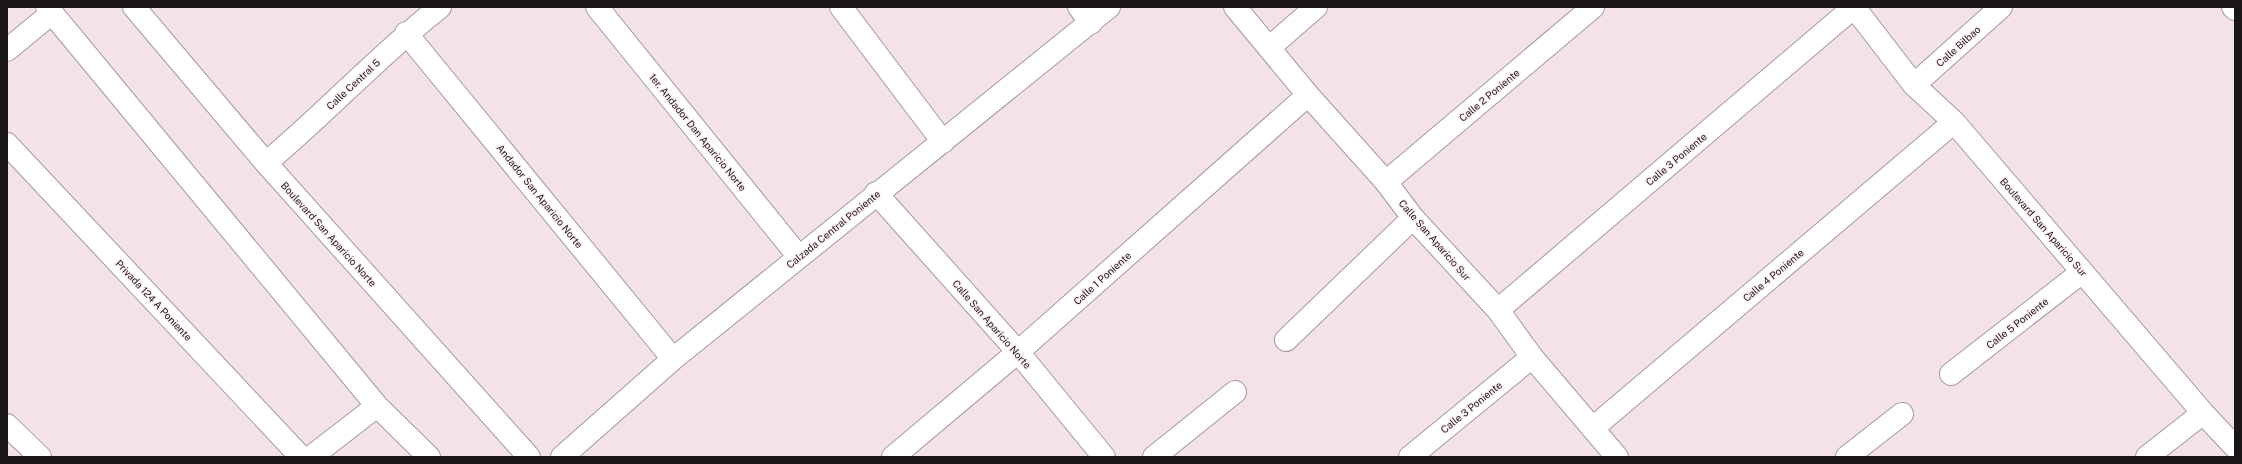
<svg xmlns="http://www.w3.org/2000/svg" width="2242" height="464" viewBox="0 0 2242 464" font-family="'Public Sans',sans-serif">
	<rect width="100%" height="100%" fill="#f3e3e9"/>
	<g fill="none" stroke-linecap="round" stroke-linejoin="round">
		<defs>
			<path id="street" d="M47,7L377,406L429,457
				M597,7L799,257
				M841,7L943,142
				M1079,7L1091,23
				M1235,7L1308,95L1386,182L1413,218L1498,310L1532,357L1617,457
				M1854,7L1914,85L1954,122L2203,413L2235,447
				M2233,7L2235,9
				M406,33L673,359
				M1269,48L1316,7
				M7,50L52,13
				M1914,85L2001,7
				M7,144L301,457
				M266,163C326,113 379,55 440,7
				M1386,182L1593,7
				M876,193L1018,352L1104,457
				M1498,310L1854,7
				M1286,340L1413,218
				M1951,374L2082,272
				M7,425L40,457
				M1593,428L1954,122
				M311,457L377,406
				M562,457L673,359L1109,7
				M893,457L1018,352L1308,95
				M1154,457L1235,392
				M1410,457L1532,357
				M1847,457L1902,414
				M2147,457L2203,413"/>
			<path id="secondary" d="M134,7L266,163L529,457"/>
		</defs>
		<use href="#street" stroke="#a6989e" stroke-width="24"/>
		<use href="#secondary" stroke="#a6989e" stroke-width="24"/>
		<use href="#street" stroke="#fff" stroke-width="22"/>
		<use href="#secondary" stroke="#fff" stroke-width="22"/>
	</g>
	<g text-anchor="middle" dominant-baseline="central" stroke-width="3" stroke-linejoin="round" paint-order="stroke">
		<g font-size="10" fill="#1b1618" stroke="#fef1f6">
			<text transform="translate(1958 46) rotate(-42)">Calle Bilbao</text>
			<text transform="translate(353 84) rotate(-43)">Calle Central 5</text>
			<text transform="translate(1489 95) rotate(-40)">Calle 2 Poniente</text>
			<text transform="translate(698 132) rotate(51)">1er. Andador Dan Aparicio Norte</text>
			<text transform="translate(1676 159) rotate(-40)">Calle 3 Poniente</text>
			<text transform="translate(540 196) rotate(51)">Andador San Aparicio Norte</text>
			<text transform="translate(2044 227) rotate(49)">Boulevard San Aparicio Sur</text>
			<text transform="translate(833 229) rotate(-39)">Calzada Central Poniente</text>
			<text transform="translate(329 234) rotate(48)">Boulevard San Aparicio Norte</text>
			<text transform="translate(1435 240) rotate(49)">Calle San Aparicio Sur</text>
			<text transform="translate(1773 275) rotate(-40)">Calle 4 Poniente</text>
			<text transform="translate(1102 278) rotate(-42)">Calle 1 Poniente</text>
			<text transform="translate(154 300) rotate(47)">Privada 124 A Poniente</text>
			<text transform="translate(2017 323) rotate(-38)">Calle 5 Poniente</text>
			<text transform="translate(992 324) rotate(49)">Calle San Aparicio Norte</text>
			<text transform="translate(1471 407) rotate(-39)">Calle 3 Poniente</text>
		</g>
	</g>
	<rect width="2242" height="464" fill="none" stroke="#1b1618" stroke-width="16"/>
</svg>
